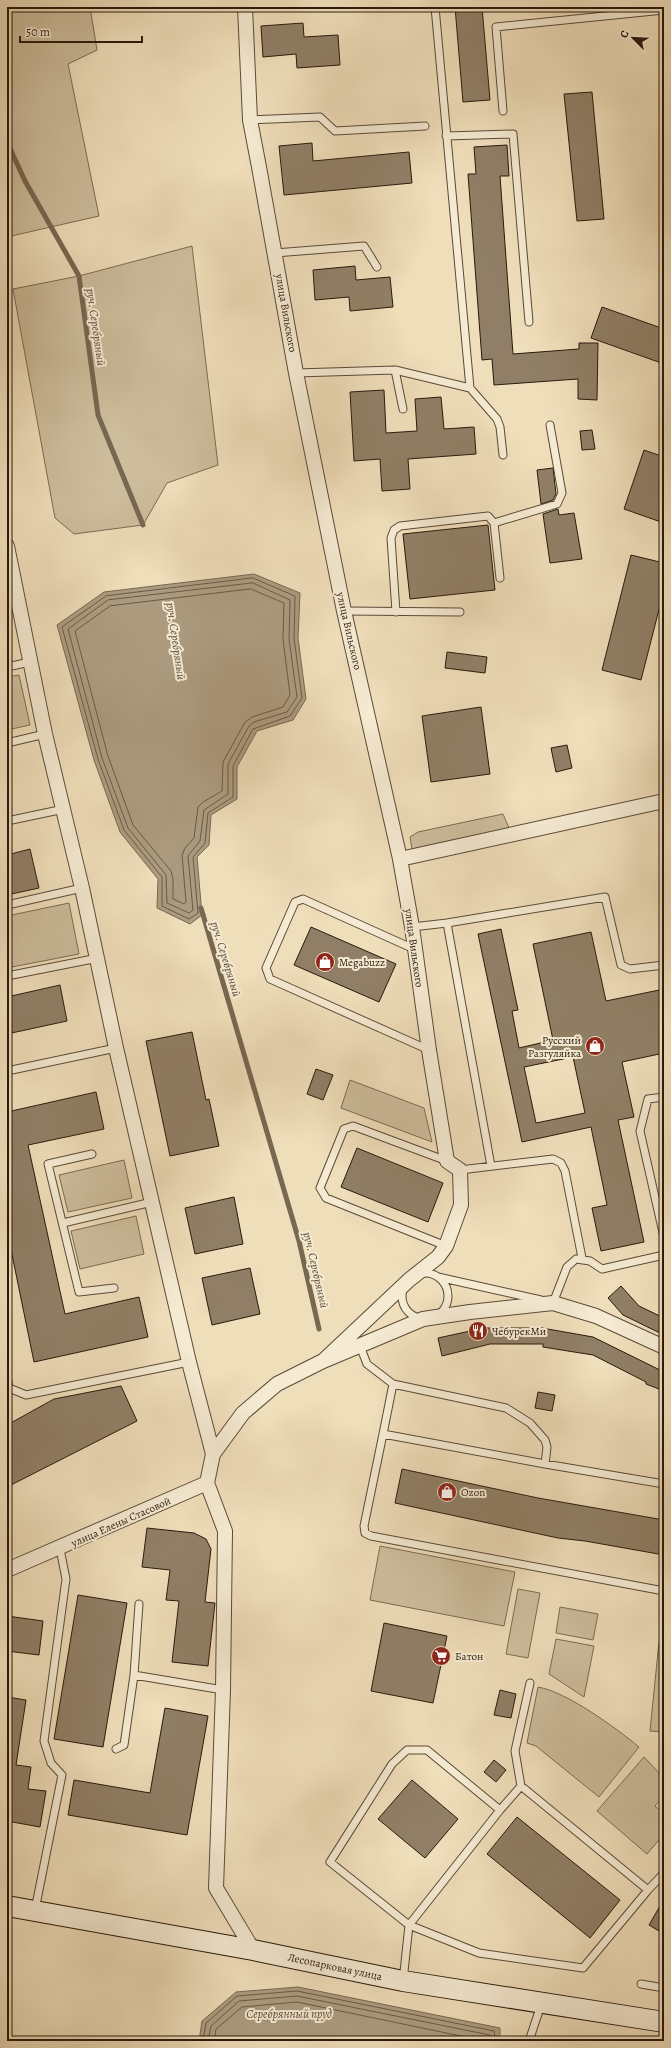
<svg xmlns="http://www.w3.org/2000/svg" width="671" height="2048" viewBox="0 0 671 2048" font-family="Alegreya,serif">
	<rect width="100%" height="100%" fill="#efdeba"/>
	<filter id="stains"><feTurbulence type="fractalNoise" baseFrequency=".005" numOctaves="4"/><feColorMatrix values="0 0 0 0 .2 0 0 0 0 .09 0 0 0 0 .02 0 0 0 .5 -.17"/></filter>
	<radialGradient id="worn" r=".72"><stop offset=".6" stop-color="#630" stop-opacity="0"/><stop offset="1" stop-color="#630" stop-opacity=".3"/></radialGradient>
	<path fill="#cdbd9c" stroke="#7b6b54" d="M7,7H90L97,50L68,64L99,216L7,237Z
		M192,246L218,465L167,483L143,525L74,534L55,518L13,289L79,276Z
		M19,675L30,725L7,730V677Z
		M503,814L509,828L412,849L410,837L418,832Z
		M69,903L79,954L7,968V916Z
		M350,1080L424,1108L432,1142L341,1108Z
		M124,1160L132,1198L68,1212L59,1175Z
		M136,1216L144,1254L80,1269L71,1231Z
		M380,1546L515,1572L504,1626L370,1600Z
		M518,1589L540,1593L528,1658L506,1654Z
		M560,1607L598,1614L593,1640L556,1633Z
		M556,1639L594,1646L584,1697L549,1674Z
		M659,1642H664V1732L650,1731Z
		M538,1687C567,1692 616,1728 639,1747L599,1797L536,1746L527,1743Z
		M644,1757L664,1778V1795L655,1806L664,1814V1834L647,1854L597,1811Z"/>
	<path fill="#ac9b7f" stroke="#786751" d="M254,574L300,593L298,638L306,699L293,720L257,731L237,767V799L211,815L209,845L197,857L202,915L190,924L157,908L158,879L120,832L94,760L57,625L104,592Z
		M298,1987L500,2028V2041H199L202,2021L236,1992Z"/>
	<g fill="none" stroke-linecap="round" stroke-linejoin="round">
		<path stroke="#6a5a46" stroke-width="1" d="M253,578L295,596L294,638L302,698L290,716L253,729L233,766V797L208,813L205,843L193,857L198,913L189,919L162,906V877L124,830L98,759L62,627L106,596Z
			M253,583L290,600L289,639L297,697L287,712L254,722L249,726L228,764V794L204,810L200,841L188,856L193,910L189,913L167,903L166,875L128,828L102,758L68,629L108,600Z
			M251,589L284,603L283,639L290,695L283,707L252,717L245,722L223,762L222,791L203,802L198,807L194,838L185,848L182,855L186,902L184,904L173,899V879L171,871L133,825L108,756L75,631L110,606Z
			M203,2041L206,2023L237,1996L297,1991L494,2031L496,2041
			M208,2041L211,2026L239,2001L297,1996L490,2035L491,2041
			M214,2041L216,2029L242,2007L297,2002L485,2041"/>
		<path stroke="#786751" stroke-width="5" d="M7,142L25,181L79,276L98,415L143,525
			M201,908L299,1241L319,1329"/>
	</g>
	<path fill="#907f66" stroke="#29190c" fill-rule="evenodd" d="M455,7H482L490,100L463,102Z
		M303,23L304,37L338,35L340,65L297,68L296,54L263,57L261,26Z
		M592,92L604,219L577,221L564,94Z
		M312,143L313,161L409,152L412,183L284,195L279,146Z
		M507,145L509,176H500L513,354L579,349V343H598L597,400L578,399V379L494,385L492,359L482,360L468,174H476L474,147Z
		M355,266L356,280L390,277L393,307L350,311L349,297L315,300L313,270Z
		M602,307L664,329V364L591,338Z
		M384,390L386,433L417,431L415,399L441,397L444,429L474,427L476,454L408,459L410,489L382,491L380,459L354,461L350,392Z
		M592,430L595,449L582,450L580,431Z
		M644,450L664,457V514L661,522L624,509Z
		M553,468L556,494L553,500L541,504L537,470Z
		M558,509L559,515L574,513L582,559L550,563L543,514Z
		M488,525L495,590L410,599L403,534Z
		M631,555L664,563V590L641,680L602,670Z
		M447,652L487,657L485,673L445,668Z
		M481,707L490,774L431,782L422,716Z
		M567,745L572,768L556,772L551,748Z
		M30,849L39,888L7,895V855Z
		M311,927L396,964L379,1002L294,965Z
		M501,929L518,1010L512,1011L519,1048L553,1040L533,944L591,932L606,1001L664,989V1053L622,1062L634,1117L618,1120L644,1242L601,1251L592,1208L607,1205L591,1127L522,1142L478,934ZM573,1057L585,1113L536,1123L524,1067Z
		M60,985L67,1021L7,1034V997Z
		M192,1032L206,1100L209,1099L219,1146L170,1156L146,1041Z
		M316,1069L333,1075L323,1100L307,1094Z
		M96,1092L104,1129L28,1145L65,1314L139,1297L148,1337L34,1362L7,1230V1112Z
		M357,1148L443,1183L428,1222L341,1187Z
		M234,1197L243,1244L195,1254L185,1208Z
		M250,1268L260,1314L212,1325L202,1278Z
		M621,1286L639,1306L664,1318V1335L623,1315L608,1298Z
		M484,1328H542L593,1337L664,1372V1391L646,1384V1382L593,1355L543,1347V1344H490L442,1356L438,1338Z
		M121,1386L137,1421L7,1487V1425L54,1399Z
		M538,1392L555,1395L552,1411L535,1408Z
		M402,1469L538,1498L664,1520V1555L585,1541L558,1538L395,1503Z
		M147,1528L194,1533L206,1539L211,1549L205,1602L215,1603L208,1666L172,1662L179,1601L166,1600L170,1570L142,1567Z
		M78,1595L127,1603L103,1747L54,1739Z
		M7,1616L43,1621L39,1655L7,1651Z
		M384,1623L447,1636L433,1703L371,1691Z
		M500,1690L516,1694L511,1718L494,1715Z
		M7,1697L26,1700L16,1765L31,1767L28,1789L46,1791L40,1827L7,1821Z
		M165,1708L208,1716L187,1835L68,1815L74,1780L150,1793Z
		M494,1760L506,1770L496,1782L484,1772Z
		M412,1780L458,1819L425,1858L378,1819Z
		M517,1817L620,1900L590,1938L487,1854Z
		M664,1899V1934L649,1925Z"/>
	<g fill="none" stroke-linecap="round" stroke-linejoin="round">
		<defs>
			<path id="lane" d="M503,111L496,27L664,10
				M250,120L320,117L335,131L425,126
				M446,136L513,134L529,322
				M275,253L364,246L377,267
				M395,370L470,388L435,7
				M296,373L395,370L403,409
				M470,388L497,419L500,427L503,455
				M494,523L557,504L562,493L550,425
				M344,611L460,612
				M396,612L391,538L394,530L400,526L488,516L494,523L500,578
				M7,667L30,662
				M7,743L45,734
				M7,821L64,809
				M7,905L82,888
				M447,923L491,1166
				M412,927L447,923L605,897L621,965L630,969L664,965
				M414,949L303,899L295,902L266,968L270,979L429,1050
				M7,976L98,958
				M7,1071L116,1048
				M664,1097L648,1099L640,1131L664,1237
				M92,1154L48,1164L79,1292L114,1288
				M460,1170L553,1159L561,1163L565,1171L582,1258
				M63,1223L152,1202
				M446,1246L326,1198L320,1188L344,1129L353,1126L447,1161
				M402 1296a23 23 0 1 1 46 0a23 23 0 1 1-46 0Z
				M438,1277L541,1300
				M551,1302L553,1303L567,1267L576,1259L590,1261L602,1269L664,1255
				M360,1346L367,1364L393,1384L506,1408L530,1423L545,1440L547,1447L545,1464
				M7,1377L9,1388L26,1395L189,1362
				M383,1434L393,1384
				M664,1484L545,1464L383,1434L364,1526L365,1533L371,1536L664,1591
				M134,1675L139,1604
				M116,1749L124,1745L134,1675L223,1690
				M521,1786L515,1751L530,1683
				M648,1890L664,1873
				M35,1910L62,1775L51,1763L44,1741L66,1579L60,1549
				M403,1981L409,1925L330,1862L392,1764L407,1750H427L500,1810L521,1786L648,1890L583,1968L479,1953L409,1925L500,1810
				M641,1984L664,1988
				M529,2041L541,2005"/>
			<path id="street" d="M245,7L250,120L259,167L296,373L344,611L400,859L412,927L429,1050L447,1161L460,1170L461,1205L446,1246L438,1257L409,1280L323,1361
				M7,546L45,734L82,888L116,1048L189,1362L213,1454
				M400,859L664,801
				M207,1483L225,1531L223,1690L216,1888L253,1950
				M7,1570L207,1483L213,1454L243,1413L277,1384L323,1361L423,1319L470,1312L553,1303L596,1316L664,1347"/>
			<path id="secondary" d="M7,1906L253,1950L403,1981L664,2022"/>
		</defs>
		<use href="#lane" stroke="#5a4a38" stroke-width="9"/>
		<use href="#street" stroke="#5a4a38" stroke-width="16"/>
		<use href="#secondary" stroke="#29190c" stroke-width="22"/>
		<use href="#lane" stroke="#f5ead2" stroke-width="7"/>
		<use href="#street" stroke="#f5ead2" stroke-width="14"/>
		<use href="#secondary" stroke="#f5ead2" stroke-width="20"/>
	</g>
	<defs>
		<symbol id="shop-disc" viewBox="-11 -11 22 22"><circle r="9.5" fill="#8f2418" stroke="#f5ead2"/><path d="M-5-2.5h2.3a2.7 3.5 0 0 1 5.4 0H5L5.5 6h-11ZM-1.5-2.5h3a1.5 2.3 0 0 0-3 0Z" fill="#fff"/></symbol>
		<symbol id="restaurant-disc" viewBox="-11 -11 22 22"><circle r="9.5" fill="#8f2418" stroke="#f5ead2"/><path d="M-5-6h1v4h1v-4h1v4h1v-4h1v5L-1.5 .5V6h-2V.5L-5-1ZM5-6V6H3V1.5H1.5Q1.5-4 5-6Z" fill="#fff"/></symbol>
		<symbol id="supermarket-disc" viewBox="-11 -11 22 22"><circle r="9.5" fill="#8f2418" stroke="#f5ead2"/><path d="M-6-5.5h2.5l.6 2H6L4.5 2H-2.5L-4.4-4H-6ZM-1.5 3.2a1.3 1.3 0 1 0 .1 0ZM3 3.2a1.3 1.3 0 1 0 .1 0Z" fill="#fff"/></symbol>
	</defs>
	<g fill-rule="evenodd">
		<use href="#shop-disc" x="314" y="951" width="22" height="22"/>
		<use href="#shop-disc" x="584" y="1035" width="22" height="22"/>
		<use href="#restaurant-disc" x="467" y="1320" width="22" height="22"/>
		<use href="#shop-disc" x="436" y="1481" width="22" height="22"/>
		<use href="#supermarket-disc" x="430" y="1645" width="22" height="22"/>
	</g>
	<g text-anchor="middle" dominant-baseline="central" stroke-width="4" stroke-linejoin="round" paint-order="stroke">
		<g font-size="11" fill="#29190c" stroke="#f5ead2">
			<text transform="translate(286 313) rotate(80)">улица Вильского</text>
			<text transform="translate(349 631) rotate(77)">улица Вильского</text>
			<text transform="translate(414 948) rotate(82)">улица Вильского</text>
			<text transform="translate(121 1522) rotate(-24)">улица Елены Стасовой</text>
			<text transform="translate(335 1967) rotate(12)">Лесопарковая улица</text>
		</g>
		<g font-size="11" fill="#29190c" stroke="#f5ead2" text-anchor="start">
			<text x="339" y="962">Megabuzz</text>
			<text x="581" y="1040" text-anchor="end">Русский<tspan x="581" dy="13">Разгуляйка</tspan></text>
			<text x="492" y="1331">ЧебурекМи</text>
			<text x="461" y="1492">Ozon</text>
			<text x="455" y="1656">Батон</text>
		</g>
		<g font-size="12" font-style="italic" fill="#5d4d3a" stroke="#f5ead2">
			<text transform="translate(96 327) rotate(82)">руч. Серебряный</text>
			<text transform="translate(176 641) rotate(82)">руч. Серебряный</text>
			<text transform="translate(226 959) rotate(73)">руч. Серебряный</text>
			<text transform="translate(316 1270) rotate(77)">руч. Серебряный</text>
			<text x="289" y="2014">Серебрянный пруд</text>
		</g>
	</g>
	<rect width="671" height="2048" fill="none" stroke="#efdeba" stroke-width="24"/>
	<rect x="8" y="8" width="655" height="2032" fill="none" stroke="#29190c" stroke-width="2"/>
	<rect x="12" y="12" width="647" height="2024" fill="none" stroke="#29190c"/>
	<g transform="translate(633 38) rotate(294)" stroke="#f5ead2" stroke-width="3" paint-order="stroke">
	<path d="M0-3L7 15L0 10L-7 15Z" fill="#29190c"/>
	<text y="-6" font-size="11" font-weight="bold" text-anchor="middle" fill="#29190c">С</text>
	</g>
	<path d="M20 36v6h122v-6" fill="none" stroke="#29190c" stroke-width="2"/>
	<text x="26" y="36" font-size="12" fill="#29190c" stroke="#f5ead2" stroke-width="3" paint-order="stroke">50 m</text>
	<rect width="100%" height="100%" filter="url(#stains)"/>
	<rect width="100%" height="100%" fill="url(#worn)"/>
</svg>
